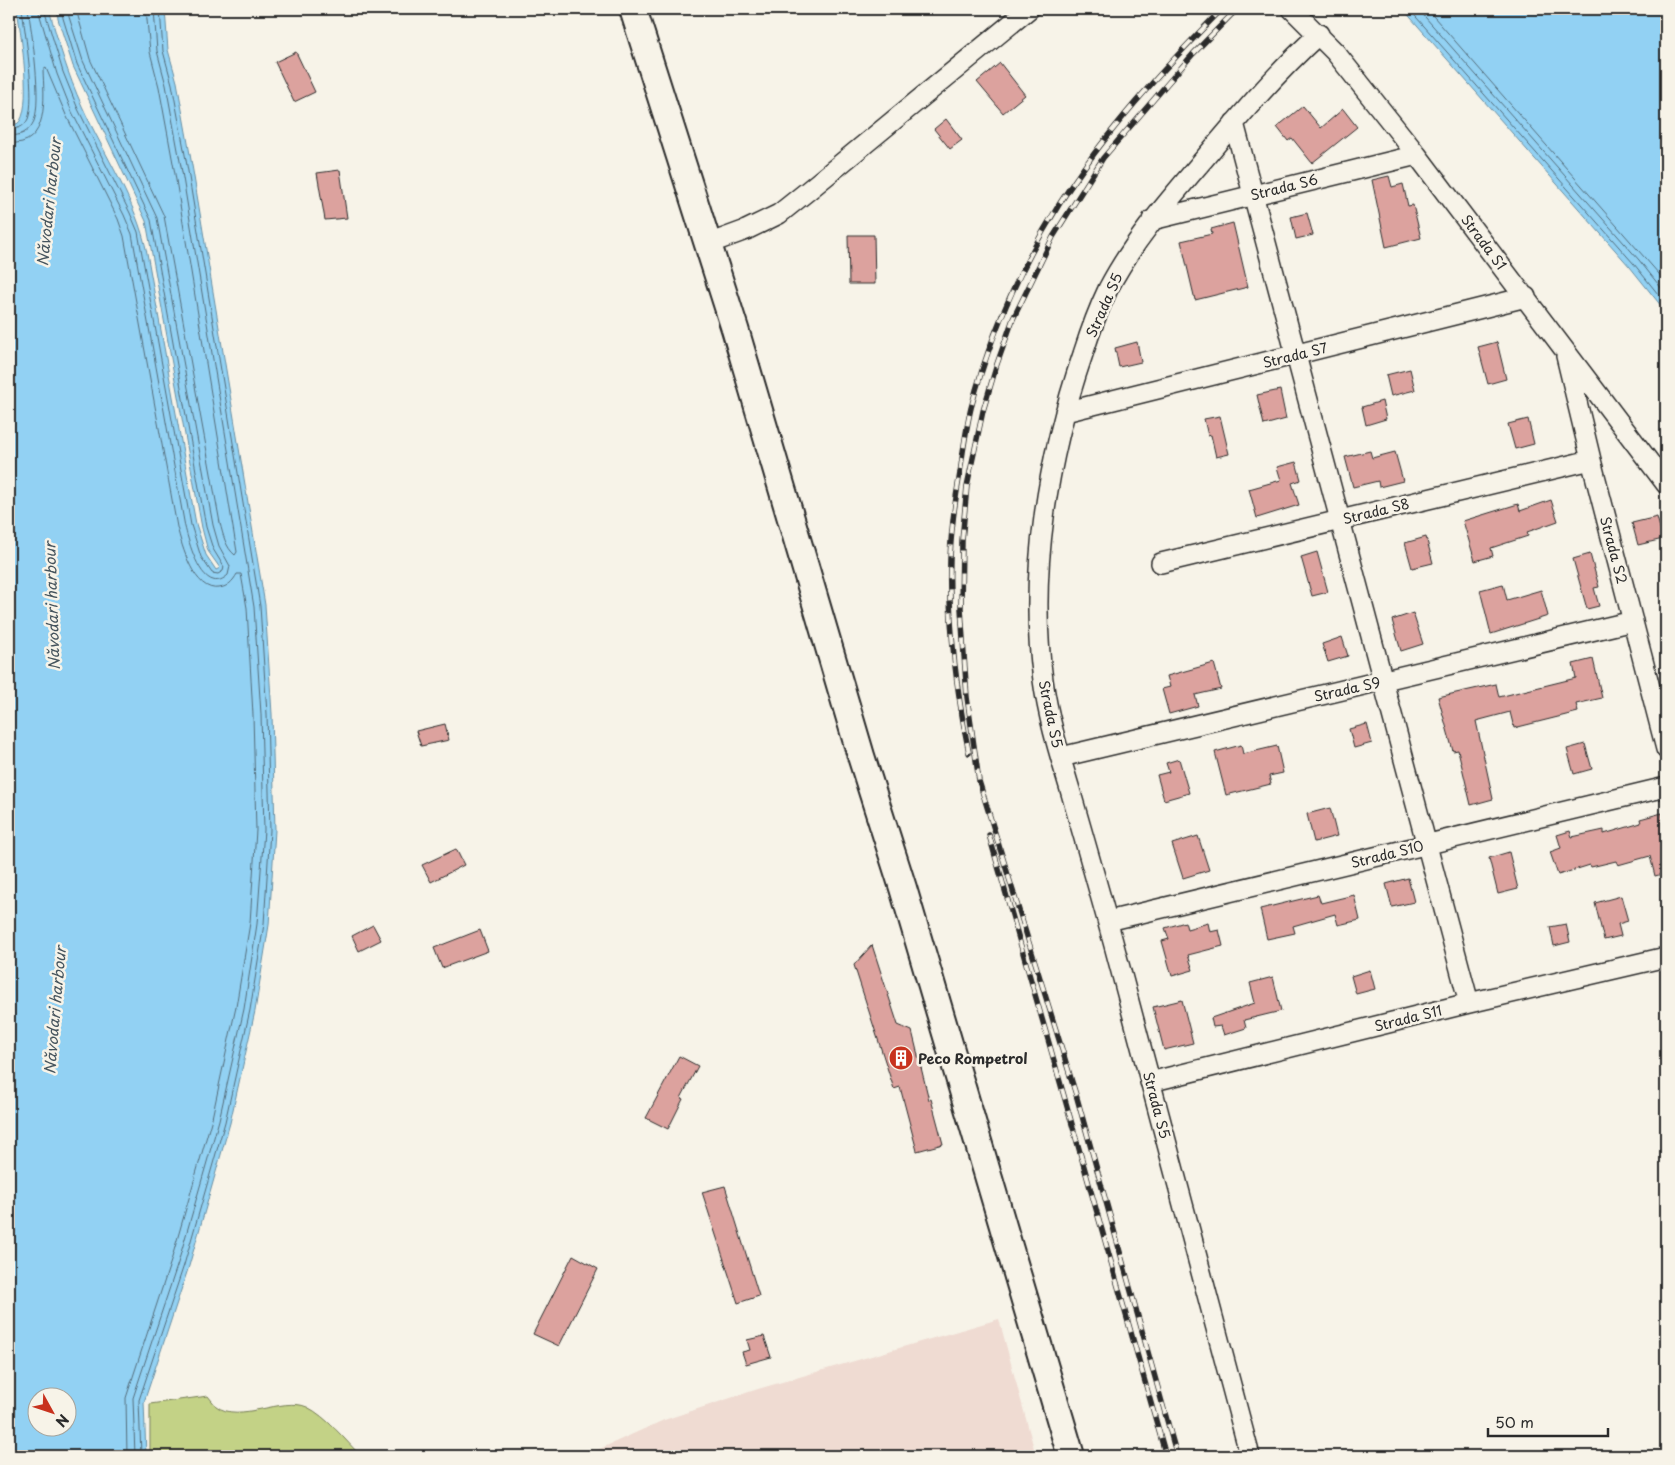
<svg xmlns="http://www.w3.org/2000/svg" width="1675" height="1465" viewBox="0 0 1675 1465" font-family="'Playpen Sans',sans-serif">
	<rect width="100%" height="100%" fill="#f7f3e8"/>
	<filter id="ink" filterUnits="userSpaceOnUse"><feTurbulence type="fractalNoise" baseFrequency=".02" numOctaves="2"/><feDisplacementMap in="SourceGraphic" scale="10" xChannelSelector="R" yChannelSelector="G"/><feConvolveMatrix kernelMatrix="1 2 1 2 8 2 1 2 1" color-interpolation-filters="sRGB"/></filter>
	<g filter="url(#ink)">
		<path fill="#efdbd2" d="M999,1319L1036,1456H584L664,1420L758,1389Z"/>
		<path fill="#c3d286" stroke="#777e58" d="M208,1396C211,1399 213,1403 216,1406C239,1424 282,1396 307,1407C326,1416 346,1441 361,1456H150V1404Z"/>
		<path fill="#92d1f3" stroke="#698fa3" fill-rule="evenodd" d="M17,9H49C58,42 68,75 82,106C104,155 136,200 147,253L196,524L206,555L216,570L220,568L208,551L202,528L146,221L73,66L58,19L57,9H165L168,50L177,82L193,171L265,605L272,714L275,830L269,925L255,1011L230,1123L189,1266L144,1402L146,1456H9V122L17,124C34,114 20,28 17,9ZM38,1398H68V1428H38Z
			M1403,9H1666V312L1630,267Z"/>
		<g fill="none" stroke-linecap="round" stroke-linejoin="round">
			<path stroke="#546d7b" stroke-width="1" d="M38,9L57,74L72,112L124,215L132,234L185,527C189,543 203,598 228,575L230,566L219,546L213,525L157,218L83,61L69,17L68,9
				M44,9L63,72L78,109L130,213L138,232L191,525L201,557L212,573L218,574L223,571L224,567L213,549L206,527L151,220L77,64L63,18L62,9
				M76,9L90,59L164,216L220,523C223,535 226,548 235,555L237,552L175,174L159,87L150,52L146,9
				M1409,9L1634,264L1666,304
				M1418,9L1639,260L1666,294
				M1427,9L1666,282
				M9,128C17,130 24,127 28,119C36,99 25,32 22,9
				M9,135C20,137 29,132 34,121C42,100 32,33 28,9
				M9,143C50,147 44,96 43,70L46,68L66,115L118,219L124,236L177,527C182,546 194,592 219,588C228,587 233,581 237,574H241L247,608L253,715L256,830L250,923L236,1007L212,1118L171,1261L126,1398L127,1456
				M135,1456L133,1398L178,1263L219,1120L244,1009L257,924L264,830L261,714L254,607L182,172L166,85L157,51L154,9
				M141,1456L139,1400L184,1265L225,1122L250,1010L264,924L270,830L267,714L260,606L188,171L172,84L163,51L160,9"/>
		</g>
		<path fill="#dca29e" stroke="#2b2b2b" d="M296,52L315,92L294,102L275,62Z
			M1000,63L1025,95L1003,113L977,82Z
			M1303,106L1321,128L1343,109L1357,127L1312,163L1292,138L1288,141L1277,127Z
			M946,119L962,140L950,149L934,129Z
			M340,170L347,218L325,220L317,173Z
			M1389,176L1392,187L1403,184L1408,206L1413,205L1421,238L1386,247L1372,180Z
			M1307,213L1313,235L1296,239L1291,217Z
			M1233,223L1248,287L1195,300L1181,241L1212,234L1211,229Z
			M848,235H874L875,284H849Z
			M1137,342L1141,362L1119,367L1115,348Z
			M1497,342L1506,379L1488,384L1478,347Z
			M1410,369L1415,390L1391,396L1386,375Z
			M1280,390L1286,419L1264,425L1257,395Z
			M1382,401L1386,419L1366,425L1362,407Z
			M1220,416L1229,454L1216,457L1211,435L1208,436L1204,419Z
			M1528,419L1534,444L1515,449L1508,424Z
			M1370,451L1372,458L1395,452L1403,481L1379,487L1378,481L1353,487L1345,457Z
			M1296,462L1301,480L1292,483L1299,505L1257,518L1249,489L1281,480L1277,467Z
			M1551,500L1558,521L1527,532L1528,536L1491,548L1493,556L1475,561L1463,521L1518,504L1520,511Z
			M1657,517L1663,539L1638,545L1632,523Z
			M1426,537L1433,563L1412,568L1405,543Z
			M1317,552L1328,592L1312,596L1301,557Z
			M1590,554L1599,587L1594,588L1599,606L1587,609L1573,559Z
			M1503,584L1507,600L1541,590L1548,616L1491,634L1480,590Z
			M1413,613L1423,644L1401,651L1392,620Z
			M1342,637L1348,656L1328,662L1322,644Z
			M1593,659L1602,698L1576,704L1578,712L1514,728L1510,712L1476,721L1493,799L1471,805L1458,750L1453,751L1438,697L1496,684L1499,697L1576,678L1573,664Z
			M1214,663L1221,689L1195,695L1198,706L1169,714L1162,689L1170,687L1167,676Z
			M445,724L449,740L421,746L416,731Z
			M1367,724L1372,743L1354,748L1349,729Z
			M1585,744L1592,769L1574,774L1567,749Z
			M1241,745L1243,754L1277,746L1283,773L1269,776L1271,784L1226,795L1215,752Z
			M1179,759L1189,793L1164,800L1157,775L1169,772L1166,763Z
			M1330,808L1337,836L1314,842L1307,814Z
			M1662,813L1666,830V873L1655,876L1650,856L1618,865L1616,861L1591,867L1590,865L1558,875L1550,852L1561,848L1557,835L1570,831L1572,837L1604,830V834L1641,823L1640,819Z
			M1198,836L1209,870L1183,878L1172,844Z
			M456,849L464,865L431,882L422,865Z
			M1509,852L1518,889L1498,894L1489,858Z
			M1408,878L1414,902L1392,907L1386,884Z
			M1318,895L1321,903L1354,895L1360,920L1338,925L1335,914L1293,926L1295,933L1267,939L1260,909Z
			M1621,896L1628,921L1618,924L1621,936L1604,940L1595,903Z
			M1185,922L1187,929L1208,923L1210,932L1219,930L1223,946L1188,955L1193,970L1172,976L1162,941L1169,939L1165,928Z
			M1566,924L1570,942L1554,946L1550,927Z
			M373,925L381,940L359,951L352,936Z
			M480,930L488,951L442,968L434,948Z
			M872,945L898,1025L912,1031L929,1100L931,1099L943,1144L917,1151L900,1087L894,1089L854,965Z
			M1370,970L1375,989L1356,994L1351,976Z
			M1273,977L1281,1011L1244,1020L1246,1028L1224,1035L1221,1026L1213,1027L1211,1018L1255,1003L1250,983Z
			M1182,1000L1193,1043L1164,1050L1153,1007Z
			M679,1056L698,1066L681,1098L683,1099L668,1129L646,1118Z
			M725,1186L759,1296L738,1303L702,1192Z
			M573,1255L598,1269L559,1346L533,1334Z
			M764,1336L771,1357L746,1364L742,1352L750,1350L747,1340Z"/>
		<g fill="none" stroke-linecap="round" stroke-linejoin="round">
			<defs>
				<path id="street" d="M1292,9L1335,52L1417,155L1666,484
					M1234,123L1469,1003
					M1152,220L1417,155
					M708,244L746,230L779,214L809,190L1029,9
					M1566,356L1591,460L1666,749
					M1065,412L1526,297
					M1161,563L1591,460
					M1061,757L1633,621
					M1108,921L1666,787
					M1150,1082L1469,1003L1666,957
					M1250,1456C1205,1287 1160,1118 1115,949C1101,897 1086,845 1071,793C1060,756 1048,718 1043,680C1028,573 1048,456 1083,354C1090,332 1098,310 1108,289C1133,241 1169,200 1204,159C1240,116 1277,72 1319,34"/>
				<path id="secondary" d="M633,9L735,329L861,756L903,888L1071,1456"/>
			</defs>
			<use href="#street" stroke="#2b2b2b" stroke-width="22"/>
			<use href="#secondary" stroke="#2b2b2b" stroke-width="30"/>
			<use href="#street" stroke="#f7f3e8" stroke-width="19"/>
			<use href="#secondary" stroke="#f7f3e8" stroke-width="26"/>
			<defs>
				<path id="rail" d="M969,753C956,689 948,624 950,559C951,531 955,501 960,473C963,451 966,429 971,408C990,336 1021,265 1060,203C1105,132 1163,69 1222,9
					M989,835L1049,1043L1166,1456
					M1177,1456L1077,1098L979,781L967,697L964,655L961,608L962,541L967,486L983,411L997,364L1013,319L1053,237L1103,158L1193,54L1237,9"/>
			</defs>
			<use href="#rail" stroke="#2b2b2b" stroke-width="5.5"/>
			<use href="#rail" stroke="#f7f3e8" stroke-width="4" stroke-dasharray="11" stroke-linecap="butt"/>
		</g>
	</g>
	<defs>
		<symbol id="building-disc" viewBox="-11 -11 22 22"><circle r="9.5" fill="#c8321e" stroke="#f7f3e8"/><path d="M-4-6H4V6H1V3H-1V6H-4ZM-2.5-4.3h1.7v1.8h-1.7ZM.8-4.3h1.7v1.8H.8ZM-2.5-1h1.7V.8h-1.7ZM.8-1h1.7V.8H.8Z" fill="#fff"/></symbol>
	</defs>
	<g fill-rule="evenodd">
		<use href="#building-disc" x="887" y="1044" width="28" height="28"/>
	</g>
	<g text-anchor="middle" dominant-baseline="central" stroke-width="5" stroke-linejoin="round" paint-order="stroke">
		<g font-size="14" fill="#2b2b2b" stroke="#f7f3e8">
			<text transform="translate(1284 187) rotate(-14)">Strada S6</text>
			<text transform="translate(1484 242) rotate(53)">Strada S1</text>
			<text transform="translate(1104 305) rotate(-66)">Strada S5</text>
			<text transform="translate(1295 355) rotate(-14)">Strada S7</text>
			<text transform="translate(1376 511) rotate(-14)">Strada S8</text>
			<text transform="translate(1614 550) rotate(75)">Strada S2</text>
			<text transform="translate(1347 689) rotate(-13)">Strada S9</text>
			<text transform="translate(1051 714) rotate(78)">Strada S5</text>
			<text transform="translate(1387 854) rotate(-14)">Strada S10</text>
			<text transform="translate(1408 1018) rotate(-14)">Strada S11</text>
			<text transform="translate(1157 1105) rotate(75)">Strada S5</text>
		</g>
		<g font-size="14" font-weight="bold" fill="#2b2b2b" stroke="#f7f3e8" text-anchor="start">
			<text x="918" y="1058">Peco Rompetrol</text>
		</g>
		<g font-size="15" font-style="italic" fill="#45545d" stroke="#f7f3e8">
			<text transform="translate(48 202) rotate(-84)">Năvodari harbour</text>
			<text transform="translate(51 606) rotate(-92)">Năvodari harbour</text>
			<text transform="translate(54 1010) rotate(-85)">Năvodari harbour</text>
		</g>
	</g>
	<rect width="1675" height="1465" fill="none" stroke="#f7f3e8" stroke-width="30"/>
	<rect x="15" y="15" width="1645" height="1435" fill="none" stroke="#2b2b2b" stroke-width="2" filter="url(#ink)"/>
	<g transform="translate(52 1412) rotate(130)"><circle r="24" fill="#f7f3e8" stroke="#a5a39c"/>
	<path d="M0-4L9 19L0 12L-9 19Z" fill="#c8321e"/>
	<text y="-8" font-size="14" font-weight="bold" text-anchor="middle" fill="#2b2b2b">N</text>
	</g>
	<path d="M1488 1428v8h120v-8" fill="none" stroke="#2b2b2b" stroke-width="2.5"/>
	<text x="1495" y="1428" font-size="15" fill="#2b2b2b" stroke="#f7f3e8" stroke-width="4" paint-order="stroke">50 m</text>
</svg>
